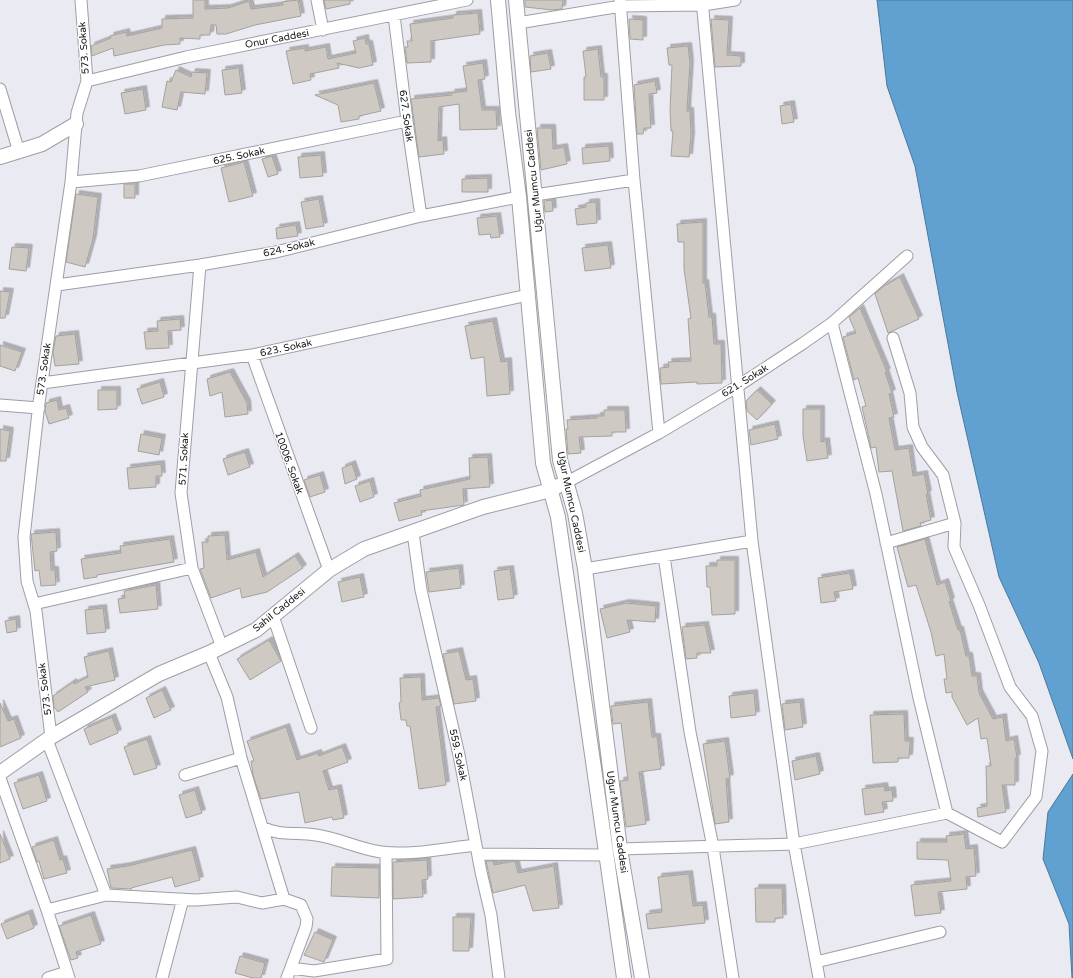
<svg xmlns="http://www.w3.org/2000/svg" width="1073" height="978" viewBox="0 0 1073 978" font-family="'Varela Round',sans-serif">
	<defs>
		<filter id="shadow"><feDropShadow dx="3.5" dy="-3.5" stdDeviation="0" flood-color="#0004"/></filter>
	</defs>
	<rect width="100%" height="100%" fill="#eaebf2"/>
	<path fill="#61a1d2" stroke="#4b789a" d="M877,0H1073V759L1039,663L999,577L957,392L915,166L887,86Z
		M1073,774V978H1072L1069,924L1043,859L1048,812Z"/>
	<path fill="#cec9c3" stroke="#a6a19c" filter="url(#shadow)" d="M193,0H205V9L228,8L249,1L251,9L283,5L282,2L298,0L301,16L255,25L226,34H217L216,25H211L210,35H200V39L180,38V44L164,45L114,56L113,48L92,56L91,46L111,38L110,36L126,32L127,36L162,28V19L193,18Z
		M324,0H350V4L326,9Z
		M525,0H563L562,9L552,10L525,7Z
		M478,13L480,34L431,41V62L407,63L405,47H408L407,41H412L410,24L453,18V15Z
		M629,19L643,20V40L630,39Z
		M711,19L729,20L727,55L741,56V66L715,67Z
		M365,38L366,44H369L373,65L359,68L337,63L339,68L310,74L311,80L293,84L286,51L305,48V51L326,47L328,59L356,53L353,41Z
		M688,46L690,63L687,111H690L691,136L689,157L671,156L673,131H671L670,110L672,65H669L667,48Z
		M598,49L601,77H604V100H584V77H586L583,51Z
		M548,53L551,69L531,72L530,56Z
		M483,63L485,79L478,80L482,110H496L497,129L460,130L459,104L439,107L438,141L443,140L444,154L419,157L411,99L452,95L451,93L467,91L463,66Z
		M239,68L242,93L225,95L222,70Z
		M176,70L191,77L192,72L207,73L205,94L181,92L177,110L162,107L167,81L171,82Z
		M655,81L657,93L649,94L651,128H644L643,134H637L634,85Z
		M374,83L381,111L359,116V119L341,122L338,105L315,95Z
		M143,89L146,110L125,114L121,93Z
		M791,104L794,122L782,124L780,106Z
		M537,128H552L553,149L564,147L567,164L541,170Z
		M609,146L610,161L583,164L582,148Z
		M321,155L323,176L300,178L298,157Z
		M272,156L278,174L268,177L262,159Z
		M244,162L253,196L229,202L221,168Z
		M488,178V192H462V179Z
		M124,184H135V198H124Z
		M76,194L98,197L93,239L85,267L66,262Z
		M319,199L324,226L306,229L301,202Z
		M552,200L553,211L545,212L544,201Z
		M596,202L597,223L577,225L575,209L586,207V203Z
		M497,216L500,237L491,238L490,234L479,235L477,218Z
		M703,222V283H705L709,317H712L714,344H721L722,383L697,384V382L661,384L660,368L669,367L668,362L691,361L688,319L691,318L684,269V242H678L677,224Z
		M296,225L298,236L277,239L276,228Z
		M608,245L611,268L585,271L582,248Z
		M12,247L29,248L26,271L9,269Z
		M900,277L919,319L888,333L875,294L884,286Z
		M0,291L10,292L5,318H0Z
		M860,308L887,372H885L892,393L889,394L894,417L889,418L895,450L909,448L913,476L924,474L928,494H926L931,520L920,523L921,526L903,531L892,471L879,472L876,447L871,448L867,429L862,407L866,406L858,378L854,380L843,337L856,333L849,317Z
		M180,319L181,330L168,331L169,348L146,349L144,332L158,331L157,321Z
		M493,321L501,362L508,361L510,394L487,396L484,357L471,359L465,326Z
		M75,334L79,364L55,366L53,352L56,336Z
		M0,345L22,352L15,371L0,366Z
		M230,372L247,403L248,414L225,417L222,392L210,396L207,379Z
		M160,382L164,397L142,404L137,389Z
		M98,390H117V409L98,410Z
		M757,390L772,404L757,420L747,411L746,401Z
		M57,400L59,410L66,408L69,418L49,424L45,411L46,403Z
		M803,409H821V442L826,441L828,458L807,461L803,436Z
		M604,410H625L626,432H612V436L579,437L581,453L568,454L566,429H568L567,420L597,418V416H604Z
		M775,424L778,439L751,445L749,430Z
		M0,429L10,431L6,461H0Z
		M141,434L162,438L159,455L138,451Z
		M245,452L250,467L228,475L223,459Z
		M488,457L490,487L463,489L464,505L421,511L422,515L399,521L394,503L421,496L420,490L470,479L469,458Z
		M161,464L162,476H156V487L129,489L127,468Z
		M352,464L357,479L345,484L342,468Z
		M320,475L325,492L310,497L304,480Z
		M370,481L374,497L360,502L355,486Z
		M56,532L57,551L50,552L51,570H55L56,585L41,586L39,570L35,571L31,534Z
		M225,535L227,560L256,552L263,577L295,556L303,568L267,592L242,598L240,588L211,598L200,569L204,568L202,542H208V536Z
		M170,539L174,562L97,575V577L84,579L81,559L121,553L120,546Z
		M925,539L937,585L945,582L951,601L949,602L958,630H960L966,656H969L972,676H977L979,693L993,719L1003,717L1006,741L1014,739L1017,758H1015V785H1002L1006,812L978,817L977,808L987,806L986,766H991L987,738L981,739L978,718L967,725L952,697V692L946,693L944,679H947L944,654L936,656L931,632L916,585L908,587L897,547Z
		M717,560H735V614L712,615L710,587H707L706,566H717Z
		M459,568L461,588L429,592L426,572Z
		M510,569L514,598L498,600L494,571Z
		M850,573L853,589L834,592L836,601L821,603L818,578Z
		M360,577L364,597L342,602L338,582Z
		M156,585L158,609L120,613L118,599L125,598L124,591Z
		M626,603L656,606L655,622L627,620L630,632L607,638L600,609Z
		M103,608L106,632L87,634L85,610Z
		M16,619L17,631L7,633L5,621Z
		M705,625L711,653H697V658L686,659L682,627Z
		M269,640L281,661L250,680L237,659Z
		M109,651L115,680L85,687L88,692L58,712L54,707L53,696L73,682L74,684L88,677L84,657Z
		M459,651L466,680L473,679L476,701L454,704L443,654Z
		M421,677L422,700L439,698L441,706L436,707L446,785L419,789L410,726H407L406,720H401L399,703L401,702L400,678Z
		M162,690L171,710L154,718L146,698Z
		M754,693L756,715L731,718L729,696Z
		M648,702L652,737H657L661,769L639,772L646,824L626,827L620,781L628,780L621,723L613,724L611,706Z
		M800,702L803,727L785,730L782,704Z
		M0,703L8,721L14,719L21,738L0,747Z
		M904,714L905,741H910L909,758H898V762L873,763L870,715Z
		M112,717L118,733L90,745L84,729Z
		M286,727L297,760L318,753L319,756L342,747L348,762L323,771L329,790L338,788L344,818L333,820L332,817L305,823L299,792L261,799L253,775L251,761H254L247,741Z
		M147,739L157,768L134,775L124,747Z
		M725,741L730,778L726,779L729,822L715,824L703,744Z
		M816,756L820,774L795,780L792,761Z
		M39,775L47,801L23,809L14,783Z
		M884,786L885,791L892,790L893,801L882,802L884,812L865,815L862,789Z
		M195,790L202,813L186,818L179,795Z
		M0,834L10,859L0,863Z
		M964,834L966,849L974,848L976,876L966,877L967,889L938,892L941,913L915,916L911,885L951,881L948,860L917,859V842H947L946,836Z
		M54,840L60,860L63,859L67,873L44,879L39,861L37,862L32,847Z
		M192,850L200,880L175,887L172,877L131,888L132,889L111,888L107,869L128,866Z
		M427,860L428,879L422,880L423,897L393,899V862Z
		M486,861H493L494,865L515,861L518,873L554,866L559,908L533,911L525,885L493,893Z
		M332,867L379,868V898L331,896Z
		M689,874L693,906L703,905L705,923L648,929L646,914L662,912L658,877Z
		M755,888H782L783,918H775V922H756Z
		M29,913L34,928L7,939L1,924Z
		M91,915L101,944L76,952L78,958L71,960L59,926Z
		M453,917H471L469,951H453Z
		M315,932L333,940L324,962L304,955Z
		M240,956L265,963L261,978H253L235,973Z"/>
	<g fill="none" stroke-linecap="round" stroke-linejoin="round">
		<defs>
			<path id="minor" d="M317,0L323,30
				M620,0L634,180L659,433
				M702,0L752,541L794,844L819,978
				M394,15L407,121L421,216
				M518,23L621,6L703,5L735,0
				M87,81L186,57L467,0
				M0,89L19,152
				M71,182L139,176L407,121
				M535,195L634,180
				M200,265L181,493L192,568L222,647
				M57,285L200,265L276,252L421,216L519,197
				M832,323L876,494L919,698L947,813
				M893,338L910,393L913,427L922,447L943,475L955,523
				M252,355L329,570
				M42,383L252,355L528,295
				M0,405L39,408
				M567,482L659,433L738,386L802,344L832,323L907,256
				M413,533L421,590L459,755L481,872L491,915L499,978
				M664,556L690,732L713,847L733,978
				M585,569L752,541
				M34,604L192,568
				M273,616L311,728
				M209,653L227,697L241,758L284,899
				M51,737L36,611L27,581L24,537L39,403L71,182L77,113L87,81L81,0
				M47,740L106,895
				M185,775L241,758
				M0,778L47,910L69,978
				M262,827C279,836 297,832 316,835C338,838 359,849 381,852C410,856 447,848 476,845
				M620,849L794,844L947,813L1002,842L1036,797L1042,751L1032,716L1010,687L979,605L954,547L955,523L886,543
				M478,854L607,855
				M47,910L106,895L196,900L237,897L262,903L284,899L301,905L307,919L306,927L287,978
				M816,962L940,932
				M291,968L314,971L387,959L386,853
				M48,978L67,972
				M162,978L183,899"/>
			<path id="tertiary" d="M498,0L508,112L519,197L543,463L558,517L624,978
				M516,0L560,460L575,513L585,569L620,849L642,978
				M0,157L42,144L76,124
				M0,773L51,737L159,674L209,653L256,630L329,570L364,549L483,507L551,490L558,486"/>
		</defs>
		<use href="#minor" stroke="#9e9ea5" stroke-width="13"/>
		<use href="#tertiary" stroke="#9e9ea5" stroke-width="16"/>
		<use href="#minor" stroke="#fff" stroke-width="11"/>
		<use href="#tertiary" stroke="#fff" stroke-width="14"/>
	</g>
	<g text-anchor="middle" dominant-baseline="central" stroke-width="3" stroke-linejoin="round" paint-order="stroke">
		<g font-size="10" fill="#171719" stroke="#fff">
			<text transform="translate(277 39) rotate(-11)">Onur Caddesi</text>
			<text transform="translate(84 48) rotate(-94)">573. Sokak</text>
			<text transform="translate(406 116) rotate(82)">627. Sokak</text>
			<text transform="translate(239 156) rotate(-12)">625. Sokak</text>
			<text transform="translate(534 181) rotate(-96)">Uğur Mumcu Caddesi</text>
			<text transform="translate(289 248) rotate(-13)">624. Sokak</text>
			<text transform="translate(286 348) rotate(-12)">623. Sokak</text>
			<text transform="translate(44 369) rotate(-82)">573. Sokak</text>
			<text transform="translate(745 381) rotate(-32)">621. Sokak</text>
			<text transform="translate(184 459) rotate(-87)">571. Sokak</text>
			<text transform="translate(289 463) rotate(70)">10006. Sokak</text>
			<text transform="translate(571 502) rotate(78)">Uğur Mumcu Caddesi</text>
			<text transform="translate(279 610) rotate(-39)">Sahil Caddesi</text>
			<text transform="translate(45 689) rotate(-97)">573. Sokak</text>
			<text transform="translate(458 755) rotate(78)">559. Sokak</text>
			<text transform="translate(617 822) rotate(82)">Uğur Mumcu Caddesi</text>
		</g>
	</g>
</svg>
